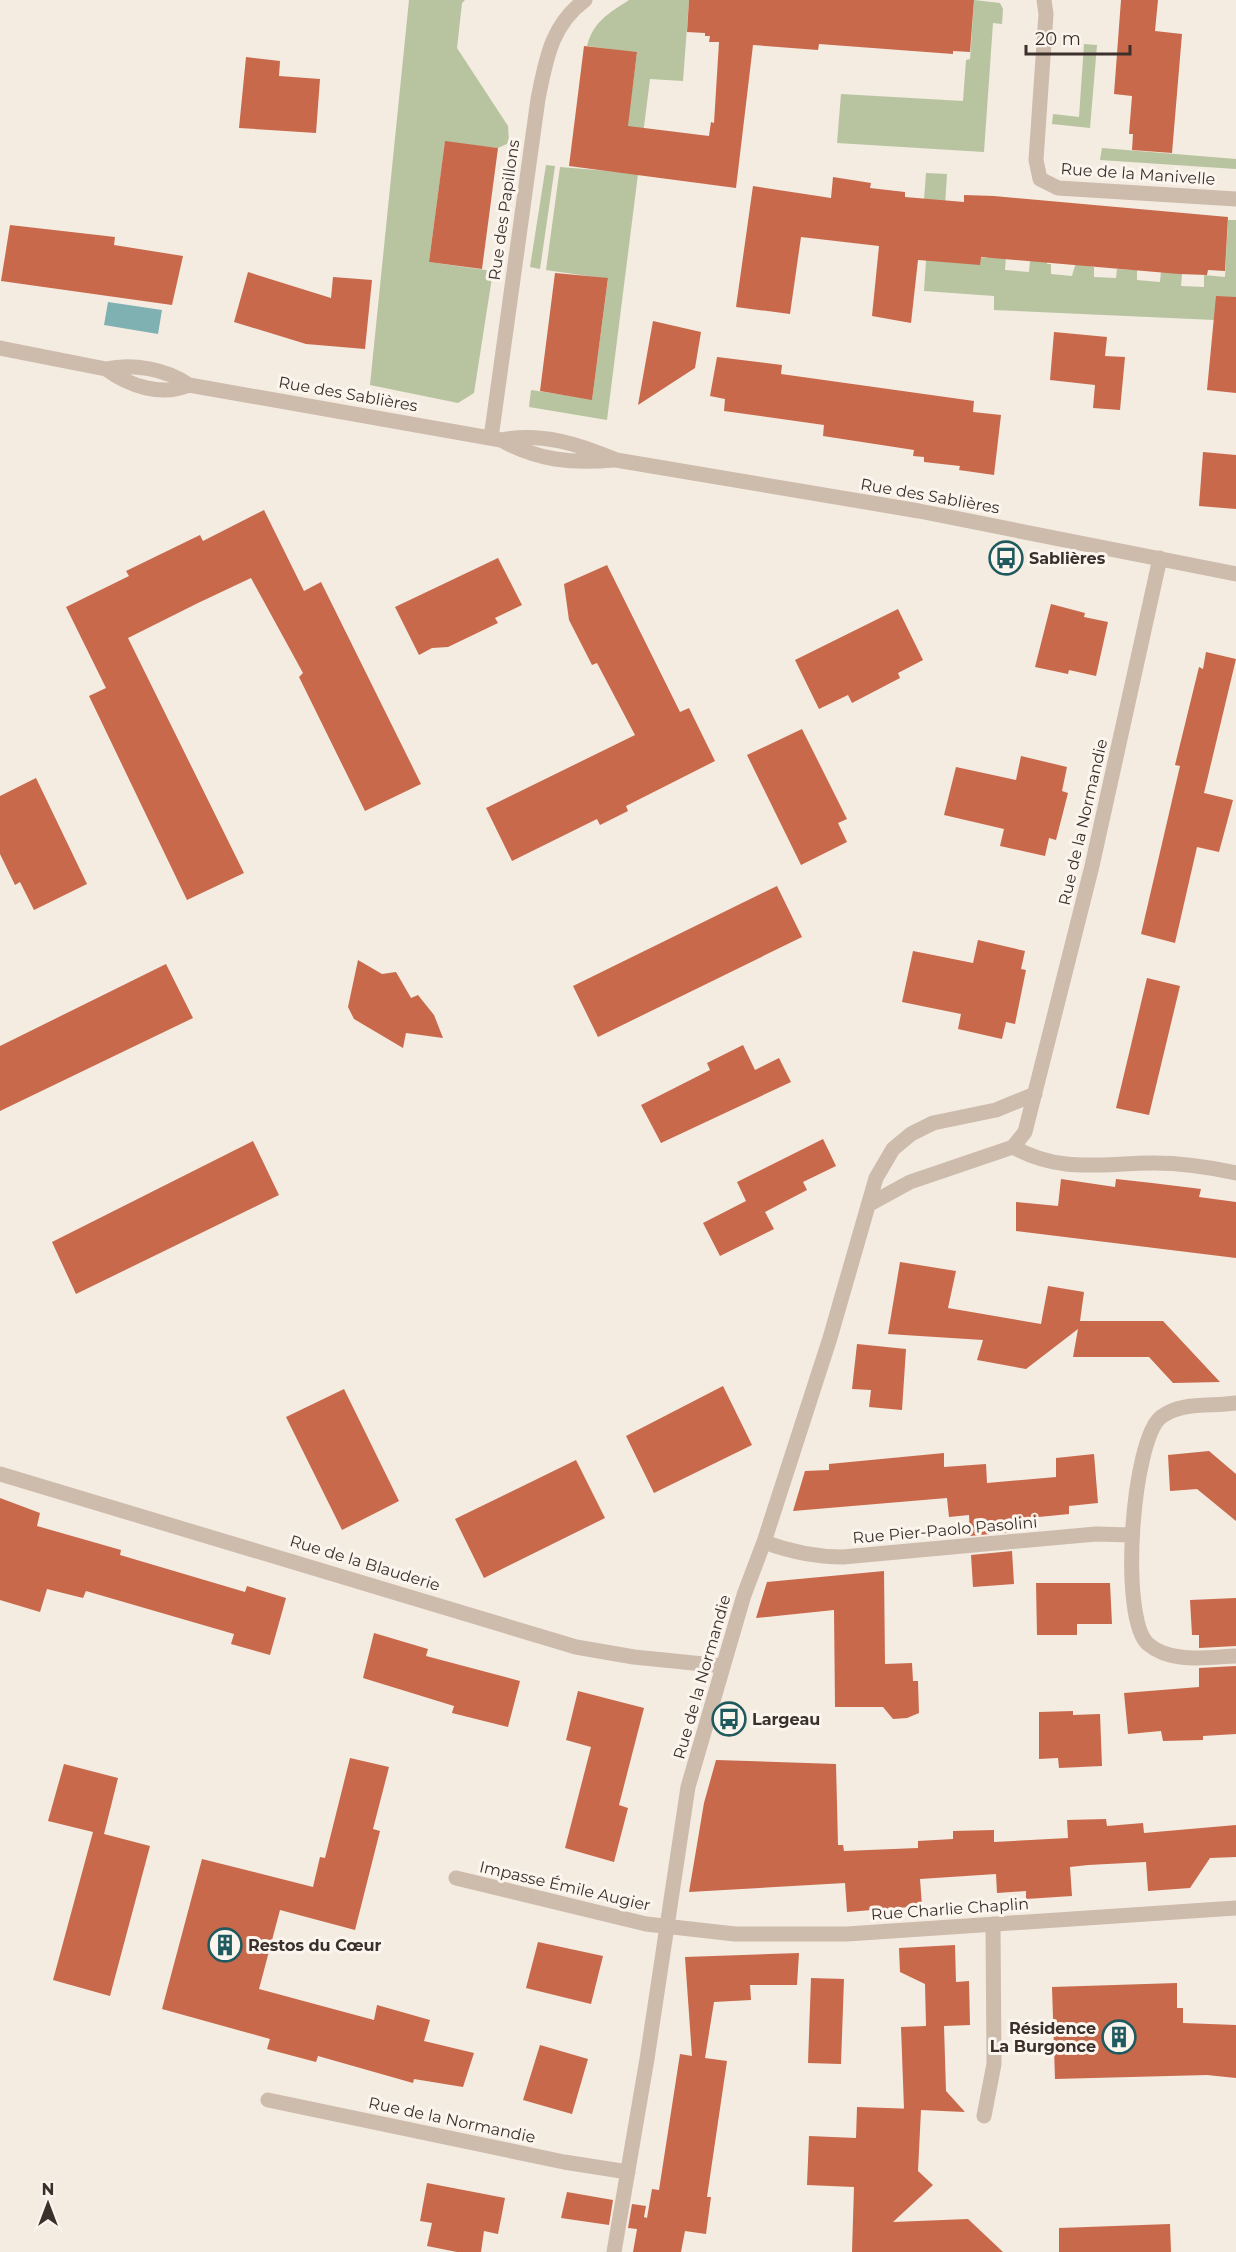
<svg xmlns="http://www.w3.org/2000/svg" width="1236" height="2252" viewBox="0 0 1236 2252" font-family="Montserrat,sans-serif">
	<rect width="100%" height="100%" fill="#f4ebe1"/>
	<path fill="#b8c4a0" d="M409,0H465L462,3L457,48L508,126L509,143L498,148L445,142L429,262L493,271L474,393L458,403L370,385Z
		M629,0H689L683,81L650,79L607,420L529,407L531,390L592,399L608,279L546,270L560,167L621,172L637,53L587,46C593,22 609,13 629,0Z
		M974,0L1000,3L1003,9L1002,24L993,23L984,152L837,143L841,94L963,101L966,60L970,59Z
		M1084,44L1097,45L1090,128L1052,124L1053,114L1079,117Z
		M1102,148L1236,159V169L1100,160Z
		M546,165L555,166L540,269L530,267Z
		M926,173L947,174L942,253L987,258L988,255L1006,256L1005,270L1029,272L1030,261L1048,259L1047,264H1051V274L1072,276L1076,262L1091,263V267H1094V277L1116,278L1117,269L1137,270V280L1160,282L1161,271L1182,274L1181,286L1204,287V275L1225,277L1228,220H1236V321L994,310V296L924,291L930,201L924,200Z"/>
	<path fill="#7fb0b2" d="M108,302L162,310L158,334L104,325Z"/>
	<path fill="#c8694b" d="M689,0H974L970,52L953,51V54L819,44L818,50L753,45L736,188L569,166L584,46L637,52L628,126L709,136L711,122L714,123L719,42H709L710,36H705V33L687,32Z
		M1121,0H1158L1155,31L1182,34L1172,153L1132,150L1133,134H1129L1132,96L1114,94Z
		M246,57L280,61L279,76L320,79L316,133L239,128Z
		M445,141L498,148L482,269L429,262Z
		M833,177L871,183L870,188L905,192V197L964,202V195L994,196L1228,217L1225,271L1208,270L1207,275L1179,274L981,257L980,265L918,260L911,323L872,316L879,246L801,237L790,314L736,307L753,186L831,198Z
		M10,225L115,237L114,245L183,256L172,305L1,281Z
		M248,272L331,298L333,277L372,280L365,349L306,344L234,322Z
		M555,273L608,278L592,400L540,391Z
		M1216,296L1236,297V393L1207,390Z
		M653,321L701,332L695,368L638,405Z
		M1054,332L1107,337L1105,356L1125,357L1120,410L1093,408L1095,385L1050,380Z
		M717,357L782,365L781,374L974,401L973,412L1001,415L994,475L959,470L960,466L924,462V457L913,456L914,450L823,436L824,425L724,411L725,399L710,396Z
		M1203,452L1236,455V509L1199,506Z
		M264,510L304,591L321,582L421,784L365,811L299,677L303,673L251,578L198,603L128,638L244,873L187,900L89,696L106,688L66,607L129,576L126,571L200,535L203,541Z
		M498,558L522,605L495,618L498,623L448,647L432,648L419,655L395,607Z
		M607,565L680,712L689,708L715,761L626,806L628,811L600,825L597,819L512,861L486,808L635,735L597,663L592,665L569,620L564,584Z
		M1051,604L1085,613L1084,617L1108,622L1096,676L1069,670L1068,674L1035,667Z
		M898,609L923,660L898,673L900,678L852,703L848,695L819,709L795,660Z
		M1206,652L1236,659L1204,793L1233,800L1219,852L1197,847L1175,943L1141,934L1180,766L1175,765L1199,667L1203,669Z
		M802,729L847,819L838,823L847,842L801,865L747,755Z
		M1021,756L1067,767L1062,791L1068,793L1056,840L1049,838L1045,856L1000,846L1004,829L944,815L956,767L1016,780Z
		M36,778L87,884L34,910L20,882L15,885L0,854V796Z
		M777,886L802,937L598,1037L573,986Z
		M978,940L1025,951L1021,969L1026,970L1015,1024L1006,1022L1002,1039L958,1029L961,1014L902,1002L913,951L973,963Z
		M358,960L382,974L396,972L411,998L418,995L434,1015L443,1038L406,1033L403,1048L354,1019L348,1007Z
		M166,964L193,1018L0,1111V1046Z
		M1147,978L1180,986L1149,1115L1116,1108Z
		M743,1045L755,1070L779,1058L791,1082L661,1143L641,1105L710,1070L707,1063Z
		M823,1139L836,1166L803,1182L807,1190L765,1212L774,1229L720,1256L703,1223L746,1201L737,1182Z
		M253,1141L279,1195L76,1294L52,1242Z
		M1061,1179L1115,1187L1116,1179L1152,1183L1201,1189L1199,1197L1236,1202V1258L1016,1231V1202L1058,1206Z
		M900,1262L956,1271L948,1308L1041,1324L1048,1286L1084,1292L1080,1321H1163L1220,1382L1173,1383L1149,1357H1073L1078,1329L1026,1369L977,1360L983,1340L888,1334Z
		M857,1344L906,1349L902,1410L869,1407L871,1390L852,1389Z
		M723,1386L752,1445L654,1493L626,1436Z
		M344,1389L399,1501L342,1530L286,1417Z
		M1209,1451L1236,1474V1521L1197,1489L1170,1491L1168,1455Z
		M944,1453V1467L986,1464L987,1483L1056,1477V1458L1094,1454L1098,1503L1069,1506V1514L1009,1520L1010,1532L970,1536L969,1515L949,1517L947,1498L793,1511L805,1471L829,1470V1464Z
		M576,1460L605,1518L484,1578L455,1519Z
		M0,1498L40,1513L37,1526L121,1550L120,1555L245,1592L247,1586L286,1598L270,1655L231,1644L234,1634L86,1591L83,1598L47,1589L40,1612L0,1600Z
		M1012,1551L1014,1584L973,1587L971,1555Z
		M884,1571L885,1664L912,1663L913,1681H918L919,1713L907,1718L893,1719L883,1707H835L834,1610L756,1618L767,1582Z
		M1036,1583H1110L1112,1624H1077V1635H1037Z
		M1236,1598V1646L1199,1648V1635H1192L1190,1600Z
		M374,1633L428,1649L426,1656L520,1681L508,1727L452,1713L454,1706L363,1678Z
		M1236,1666V1734L1203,1736V1740L1163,1741L1161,1731L1128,1734L1124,1693L1199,1687V1668Z
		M578,1691L644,1708L619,1805L628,1808L614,1862L565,1848L591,1747L566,1740Z
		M1073,1711V1715L1100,1714L1102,1766L1059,1768L1058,1758L1039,1759V1712Z
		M350,1758L389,1767L373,1829L380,1831L355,1930L280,1910L259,1989L374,2020L377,2005L430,2020L424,2041L474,2053L463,2087L414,2079L413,2083L318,2056L316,2062L267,2049L270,2039L162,2009L202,1859L313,1887L320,1857L325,1858Z
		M716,1760L836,1764L838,1845H843L844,1851L918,1848V1841L953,1839V1831L994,1830V1842L1068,1838L1067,1820L1106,1819L1107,1826L1143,1823L1144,1833L1236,1825V1857L1210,1858L1190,1888L1148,1891L1146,1862L1088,1865L1070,1867L1072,1896L1026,1899V1891L997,1893L996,1874L920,1879L922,1906L847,1912L845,1883L689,1892L704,1803Z
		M64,1764L118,1778L104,1834L150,1846L110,1996L53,1980L93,1832L48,1821Z
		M538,1942L603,1956L591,2004L526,1988Z
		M955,1945L956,1982L969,1981L970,2025L944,2026L946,2091L965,2112L921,2110L918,2171L933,2185L893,2222L968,2219L1003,2252H852L854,2187L807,2185L809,2136L856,2138L857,2107L916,2109H904L901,2027L926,2026L925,1984L900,1972L899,1948Z
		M799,1953L797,1985H750L751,2000L714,2002L705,2058L727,2061L707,2197H711L706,2234L685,2231L681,2252H633L637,2229L628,2228L632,2204L646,2206L644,2217L647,2218L652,2189L659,2190L680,2054L692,2056L685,1957Z
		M811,1978L844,1979L841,2064L808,2063Z
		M1177,1983V2008H1183V2023L1236,2025V2078L1207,2075L1055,2079L1052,1987Z
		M540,2045L588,2059L572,2114L523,2100Z
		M427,2183L505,2198L498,2234L484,2231L481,2252H457L427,2246L432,2223L420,2221Z
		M567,2192L613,2200L609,2225L561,2218Z
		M1170,2224L1171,2252H1059V2228Z"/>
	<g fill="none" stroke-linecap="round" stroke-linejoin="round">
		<path stroke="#cdbbac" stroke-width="15" d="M1044,0L1046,14L1036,160L1040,179L1058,188L1236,199
			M0,348L106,369C129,386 162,397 189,385
			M106,369C132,363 167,369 189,385L501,440C537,460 572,464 613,460
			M491,438L538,99C546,60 551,25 585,0
			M501,440C541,432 579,444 616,460L919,511L1236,574
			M1013,1147C1061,1174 1102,1163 1153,1163C1181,1163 1209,1167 1236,1173
			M868,1205L910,1182L1013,1147L1025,1132L1092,866L1160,558
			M1236,1403C1212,1407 1181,1401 1161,1417C1132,1440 1119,1618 1148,1644C1171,1664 1208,1657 1236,1656
			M0,1474L576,1647L634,1657L723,1666
			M764,1542C791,1552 814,1557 843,1557L1096,1534L1131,1535
			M456,1878L646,1924L735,1934H847L1236,1908
			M268,2100L564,2162L628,2172
			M984,2116L994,2064L993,1924
			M614,2252L647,2059L688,1787L744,1595L764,1542L830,1338L876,1178L893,1149L911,1134L933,1123L996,1110L1035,1094"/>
	</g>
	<defs>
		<symbol id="bus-ring" viewBox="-11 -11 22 22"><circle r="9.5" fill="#fbf5ee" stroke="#1f5a5e" stroke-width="1.5"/><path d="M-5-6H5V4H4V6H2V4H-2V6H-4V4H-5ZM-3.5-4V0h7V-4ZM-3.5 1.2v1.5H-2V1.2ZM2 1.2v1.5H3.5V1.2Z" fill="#1f5a5e"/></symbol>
		<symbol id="building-ring" viewBox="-11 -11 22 22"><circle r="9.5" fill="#fbf5ee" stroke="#1f5a5e" stroke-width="1.5"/><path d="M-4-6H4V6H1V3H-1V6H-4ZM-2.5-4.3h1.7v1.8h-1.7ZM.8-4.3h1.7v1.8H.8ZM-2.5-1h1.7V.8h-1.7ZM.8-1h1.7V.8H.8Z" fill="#1f5a5e"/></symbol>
	</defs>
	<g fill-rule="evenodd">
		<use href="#bus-ring" x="987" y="539" width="38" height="38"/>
		<use href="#bus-ring" x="710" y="1700" width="38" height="38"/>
		<use href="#building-ring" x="206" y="1926" width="38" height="38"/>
		<use href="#building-ring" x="1100" y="2018" width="38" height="38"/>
	</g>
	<g text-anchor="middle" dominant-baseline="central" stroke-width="6" stroke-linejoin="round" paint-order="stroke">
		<g font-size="16" fill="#3b302b" stroke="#fbf5ee">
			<text transform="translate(1138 174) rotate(4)">Rue de la Manivelle</text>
			<text transform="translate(504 210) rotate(-82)">Rue des Papillons</text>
			<text transform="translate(348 394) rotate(10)">Rue des Sablières</text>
			<text transform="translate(930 496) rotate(10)">Rue des Sablières</text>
			<text transform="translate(1083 822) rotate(-77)">Rue de la Normandie</text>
			<text transform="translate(945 1530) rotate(-5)">Rue Pier-Paolo Pasolini</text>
			<text transform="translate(365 1563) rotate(17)">Rue de la Blauderie</text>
			<text transform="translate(702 1677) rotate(-74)">Rue de la Normandie</text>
			<text transform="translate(565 1886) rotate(13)">Impasse Émile Augier</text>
			<text transform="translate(950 1909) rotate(-4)">Rue Charlie Chaplin</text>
			<text transform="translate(452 2120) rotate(12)">Rue de la Normandie</text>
		</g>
		<g font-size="16" font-weight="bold" fill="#3b302b" stroke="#fbf5ee" text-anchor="start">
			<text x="1029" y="558">Sablières</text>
			<text x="752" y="1719">Largeau</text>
			<text x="248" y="1945">Restos du Cœur</text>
			<text x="1096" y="2028" text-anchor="end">Résidence<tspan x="1096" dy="18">La Burgonce</tspan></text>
		</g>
	</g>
	<g transform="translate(48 2204)" stroke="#fbf5ee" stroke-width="4.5" paint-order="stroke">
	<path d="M0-4.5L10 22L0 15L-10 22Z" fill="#3b302b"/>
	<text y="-9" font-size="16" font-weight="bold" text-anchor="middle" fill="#3b302b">N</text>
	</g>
	<path d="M1026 45v9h104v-9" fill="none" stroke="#3b302b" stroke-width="3"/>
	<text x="1035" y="45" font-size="18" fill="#3b302b" stroke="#fbf5ee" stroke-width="4.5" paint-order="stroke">20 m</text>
</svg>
